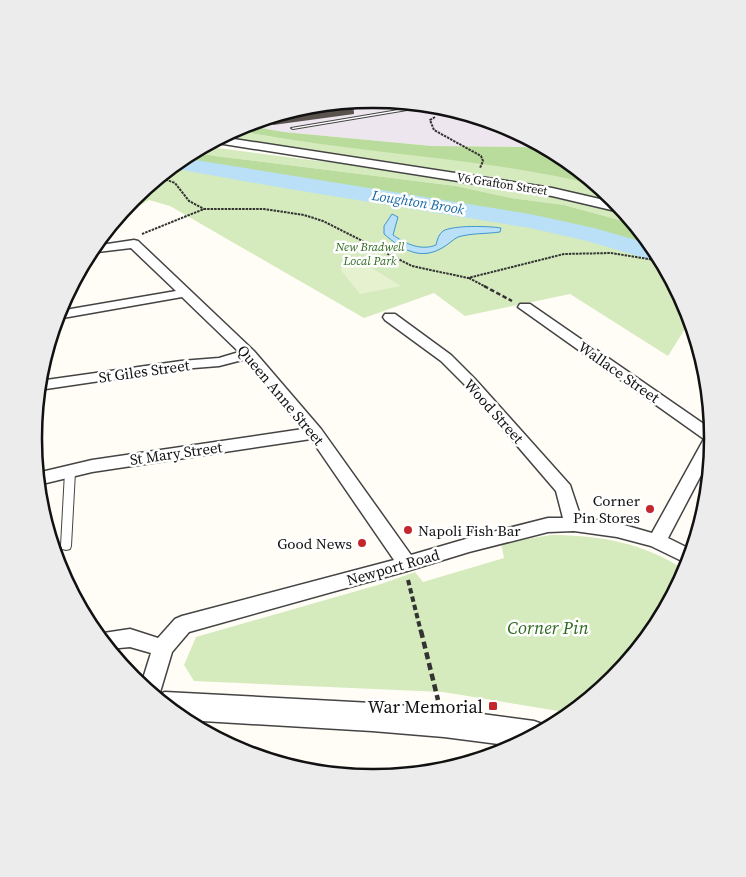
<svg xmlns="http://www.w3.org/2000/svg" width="746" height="877" viewBox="0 0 746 877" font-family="'Source Serif 4',serif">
	<rect width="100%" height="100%" fill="#fffdf5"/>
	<path fill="#eee6ef" d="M373,99L439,106L503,125L556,154L524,147L432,146L284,132L244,125L307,106Z"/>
	<path fill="#d5ebbd" d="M234,130C328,149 425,153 519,169C538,173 582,178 597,186C612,194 623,211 634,224L564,205L511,198L456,186L215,156L194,152L203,146L310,160L369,166L214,141Z
		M177,163C251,177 326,189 401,200C488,213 574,225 657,254L687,309L690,321L668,356L570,294L465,316L434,293L364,318L170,206L149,200L116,220L133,198Z
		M551,535C600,535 644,543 685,570L655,627L613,679L570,713L443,692L194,681L184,665L196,637L381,584L415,572L423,582L504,558L501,543Z"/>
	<path fill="#b9dc9c" d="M244,125L284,132L432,146L524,147L556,154L597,185C477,156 354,154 234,130Z
		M194,152L215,156L456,186L511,198L564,205L634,224L657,254C574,225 488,213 401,200C326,189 251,177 177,163Z"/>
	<path fill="#e6f2cf" d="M362,262L401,286L360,294L340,269Z"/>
	<path fill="#b9e0f7" stroke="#3f96cf" d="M392,214L398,217L393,235C406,244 421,251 436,245C437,240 439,234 443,231C453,225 489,226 501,228L500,232C486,234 471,233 458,237C452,240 448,245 442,248C420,261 401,249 384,234V226Z"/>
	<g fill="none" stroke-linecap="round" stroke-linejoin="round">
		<path fill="#b9e0f7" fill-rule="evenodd" d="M183,158L530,214L594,228L650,244L661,261L648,259L587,241L530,228L289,189L171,168Z"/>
	</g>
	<path fill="#5a524d" d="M353,101L354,114L273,125L271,117L307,106Z"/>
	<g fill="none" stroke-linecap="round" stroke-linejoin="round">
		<defs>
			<path id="service" d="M428,105L431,106L293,129L291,128Z
				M70,469L75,472L71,546L70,549L66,550L62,549L61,546L65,472Z"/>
			<path id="minor" d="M445,107L453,110L440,113V109Z
				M134,240L138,241L254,351L321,429L411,555L469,538L548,518H563L556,491L465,385L441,361L385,320L383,317L385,314H395L451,355L475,379L570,485L581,518L617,523L652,533L704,439L518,307L520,304H530L711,429L710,458L668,538L692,550L688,564L651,546L617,537L574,531L548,532L469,552L407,571L189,632L172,652L158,699L141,685L151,653L130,647L109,649L97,634L130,629L158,638L175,619L182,616L394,560L311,439L92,472L38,485L37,473L92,460L303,429L246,359L219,366L181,369L39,390V381L181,361L219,358L239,352L182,297L57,319L59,311L176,291L131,248L89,253L94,246Z"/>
			<path id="tertiary" d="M221,137L552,188L617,203L624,213L552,196L211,142Z
				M165,692L372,703L444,709L534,721L545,725L546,729L513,746L444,737L372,731L186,720L155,696Z"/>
		</defs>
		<use href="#service" stroke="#444" stroke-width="2"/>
		<use href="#minor" stroke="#444" stroke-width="3"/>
		<use href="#tertiary" stroke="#444" stroke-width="3"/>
		<path stroke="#333" stroke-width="2" stroke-dasharray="2.5 1" stroke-linecap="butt" d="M435,117L430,120L434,130L481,156L483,161L480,168
			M159,177L175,183L189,201L204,209
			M142,234L204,209H264L304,215L323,221L412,266L468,278L564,254L611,253L661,261
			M469,278L486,287"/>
		<path stroke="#333" stroke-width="2.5" stroke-dasharray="4.5 2.5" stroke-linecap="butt" d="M484,286L512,301"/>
		<path stroke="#333" stroke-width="4" stroke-dasharray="5.5 3" stroke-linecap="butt" d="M408,580L421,632"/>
		<path stroke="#333" stroke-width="4.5" stroke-dasharray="7 4" stroke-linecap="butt" d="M421,631L438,700"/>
		<use href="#service" fill="#fff" fill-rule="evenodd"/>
		<use href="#minor" fill="#fff" fill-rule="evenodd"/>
		<use href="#tertiary" fill="#fff" fill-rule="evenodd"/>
	</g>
	<g fill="#c4262e" stroke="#fff" stroke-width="2">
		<circle cx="650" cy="509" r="5"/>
		<circle cx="408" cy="530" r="5"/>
		<circle cx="362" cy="543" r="5"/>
		<rect x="488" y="701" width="10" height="10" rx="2.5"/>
	</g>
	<g text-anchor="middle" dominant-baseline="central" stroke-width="5" stroke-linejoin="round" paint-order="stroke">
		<g font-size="12" fill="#111" stroke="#fff">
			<text transform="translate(502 184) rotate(9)">V6 Grafton Street</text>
		</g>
		<g font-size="12" font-style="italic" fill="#2f6b1f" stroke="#fff">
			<text x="370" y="247">New Bradwell<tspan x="370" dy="14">Local Park</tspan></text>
		</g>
		<g font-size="14" font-style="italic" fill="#1768a6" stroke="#fff">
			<text transform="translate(418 202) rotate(9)">Loughton Brook</text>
		</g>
		<g font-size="15" fill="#111" stroke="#fff">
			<text transform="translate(144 371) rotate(-8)">St Giles Street</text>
			<text transform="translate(619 372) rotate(35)">Wallace Street</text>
			<text transform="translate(281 395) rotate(50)">Queen Anne Street</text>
			<text transform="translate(494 411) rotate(48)">Wood Street</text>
			<text transform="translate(176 453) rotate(-8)">St Mary Street</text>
			<text transform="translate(393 567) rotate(-16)">Newport Road</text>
		</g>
		<g font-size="15" fill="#111" stroke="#fff" text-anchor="end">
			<text x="640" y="500">Corner<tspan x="640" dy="17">Pin Stores</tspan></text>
			<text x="418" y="530" text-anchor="start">Napoli Fish Bar</text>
			<text x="352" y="543">Good News</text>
		</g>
		<g font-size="18" font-style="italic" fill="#2f6b1f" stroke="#fff">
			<text x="548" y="627">Corner Pin</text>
		</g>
		<g font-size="18" fill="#111" stroke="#fff" text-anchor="end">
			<text x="483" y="706">War Memorial</text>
		</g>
	</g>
	<path d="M0 0H746V877H0ZM372 108H374A330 330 0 0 1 704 438V439A330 330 0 0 1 374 769H372A330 330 0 0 1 42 439V438A330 330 0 0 1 372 108Z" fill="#ececec" fill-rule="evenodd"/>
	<path fill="none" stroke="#111" stroke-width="2.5" d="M372 108H374A330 330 0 0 1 704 438V439A330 330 0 0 1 374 769H372A330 330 0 0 1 42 439V438A330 330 0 0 1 372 108Z"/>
</svg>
